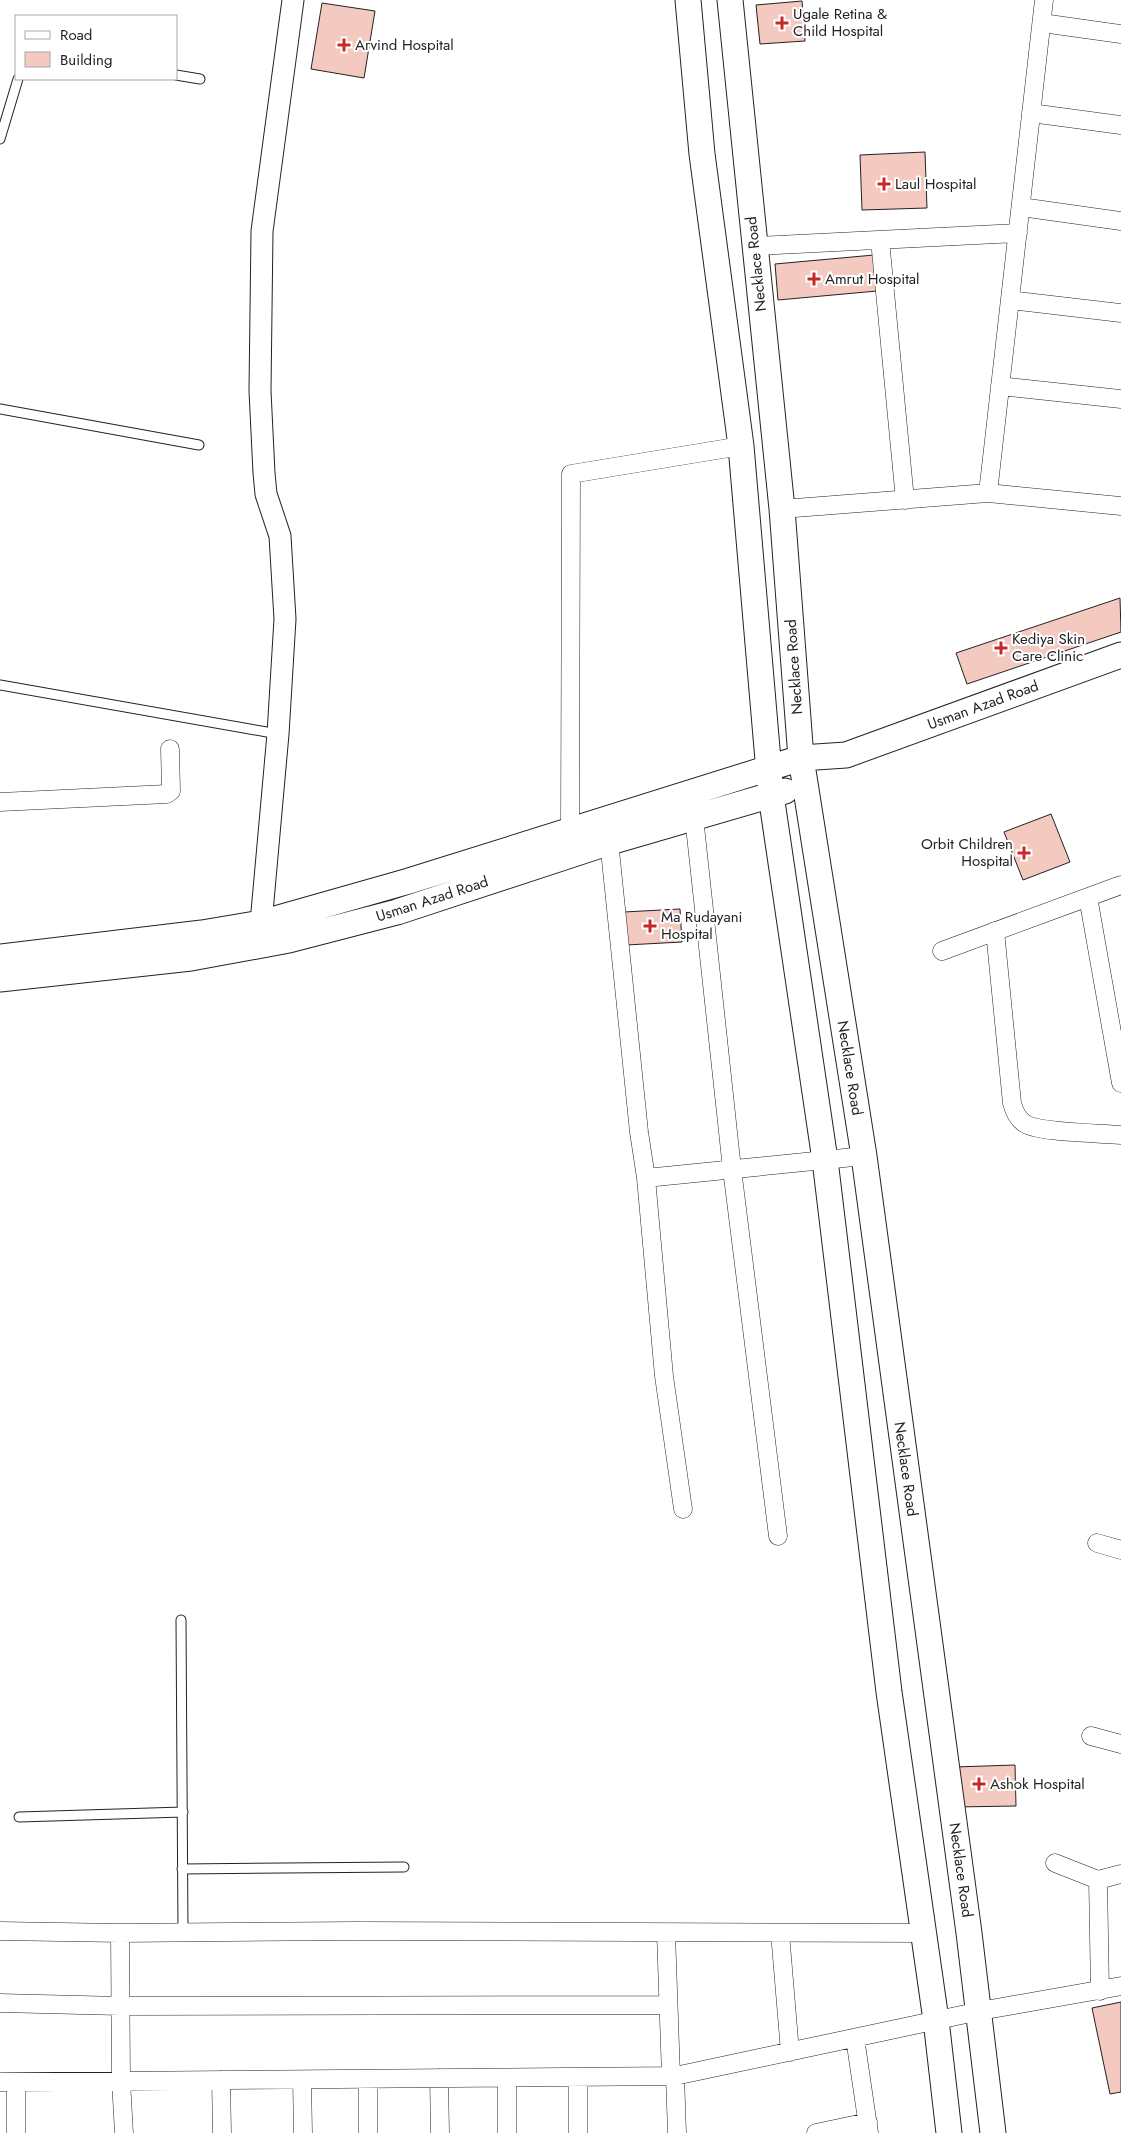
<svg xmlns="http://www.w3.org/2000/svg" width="1121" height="2133" viewBox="0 0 1121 2133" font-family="Jost,sans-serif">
	<rect width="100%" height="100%" fill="#fff"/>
	<path fill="#f3c9c0" stroke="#222" d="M802,1L805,41L760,44L756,5Z
		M322,3L375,11L364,78L311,69Z
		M925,152L927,208L862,210L860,155Z
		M874,255L877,291L778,300L775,264Z
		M1120,598L1121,632L967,684L956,653Z
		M1051,814L1070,862L1023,880L1004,832Z
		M680,909L682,942L626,945L624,912Z
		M1015,1765L1016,1806L955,1807L954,1767Z
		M1121,2002V2092L1110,2094L1092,2008Z"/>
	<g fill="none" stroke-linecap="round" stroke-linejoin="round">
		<defs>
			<path id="service" d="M176,75L200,79
				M0,139L18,79
				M0,409L199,445
				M0,685L278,734
				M181,1620L183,1932
				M19,1817L183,1812
				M182,1869L404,1867"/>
			<path id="minor" d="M1042,23L1121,34
				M1031,113L1121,125
				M1021,207L1121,221
				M880,240L905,500
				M755,246L1018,233
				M1010,300L1121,313
				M1000,386L1121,399
				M988,493L1121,506
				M782,509L988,493L1044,0
				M0,802L167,794L171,791L170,749
				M694,817L732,1169L778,1536
				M570,830L571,474L741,446
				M608,831L639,1132L646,1178L664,1376L683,1509
				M1088,897L1121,1083
				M995,931L1012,1103C1014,1111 1017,1118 1024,1123C1037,1133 1101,1133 1121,1135
				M942,951L1121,885
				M646,1178L864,1156
				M1097,1543L1121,1550
				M1091,1736L1121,1744
				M1055,1863L1098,1880L1121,1874
				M1098,1880L1100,1991
				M0,1931L120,1933
				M666,1933L671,2076
				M780,1933L790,2052
				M0,2003L121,2006L668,2005
				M855,2038L869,2133
				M675,2076L677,2133
				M578,2077V2133
				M439,2078L440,2133
				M221,2080L222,2133
				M302,2080L303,2133
				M0,2082L675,2076L980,2011L1121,1986
				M16,2082V2133
				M124,2133L121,2081L120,1933L356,1931L923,1933
				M368,2133V2079
				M507,2133V2078
				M816,2133L868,2122"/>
			<path id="tertiary" d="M261,923L278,734L285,619L280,536L266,494L264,473L260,391L262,231L293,0"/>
			<path id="secondary" d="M688,0L702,154L741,446L771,795L825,1160L889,1692L936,2020L949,2133
				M730,0L782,509L801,758L864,1156L969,1933L993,2133
				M0,957L202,933L261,923L409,881L801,758L846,755L1121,655
				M0,979L191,958L289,940L397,912L610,842L785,791"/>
		</defs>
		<use href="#service" stroke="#222" stroke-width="11"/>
		<use href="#minor" stroke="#222" stroke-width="19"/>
		<use href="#tertiary" stroke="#222" stroke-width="23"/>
		<use href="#secondary" stroke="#222" stroke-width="27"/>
		<use href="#service" stroke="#fff" stroke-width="9"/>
		<use href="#minor" stroke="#fff" stroke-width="18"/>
		<use href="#tertiary" stroke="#fff" stroke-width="21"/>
		<use href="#secondary" stroke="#fff" stroke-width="25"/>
	</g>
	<g fill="#c62828" stroke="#fff" stroke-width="2">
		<path d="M779.5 15.5h5v5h5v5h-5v5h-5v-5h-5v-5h5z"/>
		<path d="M341.5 37.5h5v5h5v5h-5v5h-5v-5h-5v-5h5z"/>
		<path d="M881.5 176.5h5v5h5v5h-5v5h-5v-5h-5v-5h5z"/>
		<path d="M811.5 271.5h5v5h5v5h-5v5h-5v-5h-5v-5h5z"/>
		<path d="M998.5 640.5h5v5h5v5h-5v5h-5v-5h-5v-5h5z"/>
		<path d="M1021.5 845.5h5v5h5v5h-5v5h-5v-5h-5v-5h5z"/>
		<path d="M647.5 918.5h5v5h5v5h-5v5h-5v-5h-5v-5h5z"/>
		<path d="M976.5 1776.5h5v5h5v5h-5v5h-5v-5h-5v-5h5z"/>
	</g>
	<g text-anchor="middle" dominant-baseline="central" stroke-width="4" stroke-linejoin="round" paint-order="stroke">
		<g font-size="15" fill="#222" stroke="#fff" text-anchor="start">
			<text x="793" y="14">Ugale Retina &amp;<tspan x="793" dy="17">Child Hospital</tspan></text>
			<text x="355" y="45">Arvind Hospital</text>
			<text x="895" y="184">Laul Hospital</text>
			<text x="825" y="279">Amrut Hospital</text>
			<text x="1012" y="639">Kediya Skin<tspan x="1012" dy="17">Care Clinic</tspan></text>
			<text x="1013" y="844" text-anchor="end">Orbit Children<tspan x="1013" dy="17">Hospital</tspan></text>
			<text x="661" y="917">Ma Rudayani<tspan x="661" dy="17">Hospital</tspan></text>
			<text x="990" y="1784">Ashok Hospital</text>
		</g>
		<g font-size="15" fill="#222" stroke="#fff">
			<text transform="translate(756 264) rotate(-96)">Necklace Road</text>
			<text transform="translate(794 667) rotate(-94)">Necklace Road</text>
			<text transform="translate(983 705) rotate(-20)">Usman Azad Road</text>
			<text transform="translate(432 899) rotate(-18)">Usman Azad Road</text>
			<text transform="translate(850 1068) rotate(81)">Necklace Road</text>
			<text transform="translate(906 1469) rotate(82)">Necklace Road</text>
			<text transform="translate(961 1870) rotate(82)">Necklace Road</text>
		</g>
	</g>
	<rect x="15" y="15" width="162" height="65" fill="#ffffff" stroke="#a7a7a7"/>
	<rect x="25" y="31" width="25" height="8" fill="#ffffff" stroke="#a7a7a7"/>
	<text x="60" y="40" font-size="15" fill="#222222">Road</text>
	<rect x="25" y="52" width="25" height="15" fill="#f3c9c0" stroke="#a7a7a7"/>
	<text x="60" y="65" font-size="15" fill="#222222">Building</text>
</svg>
